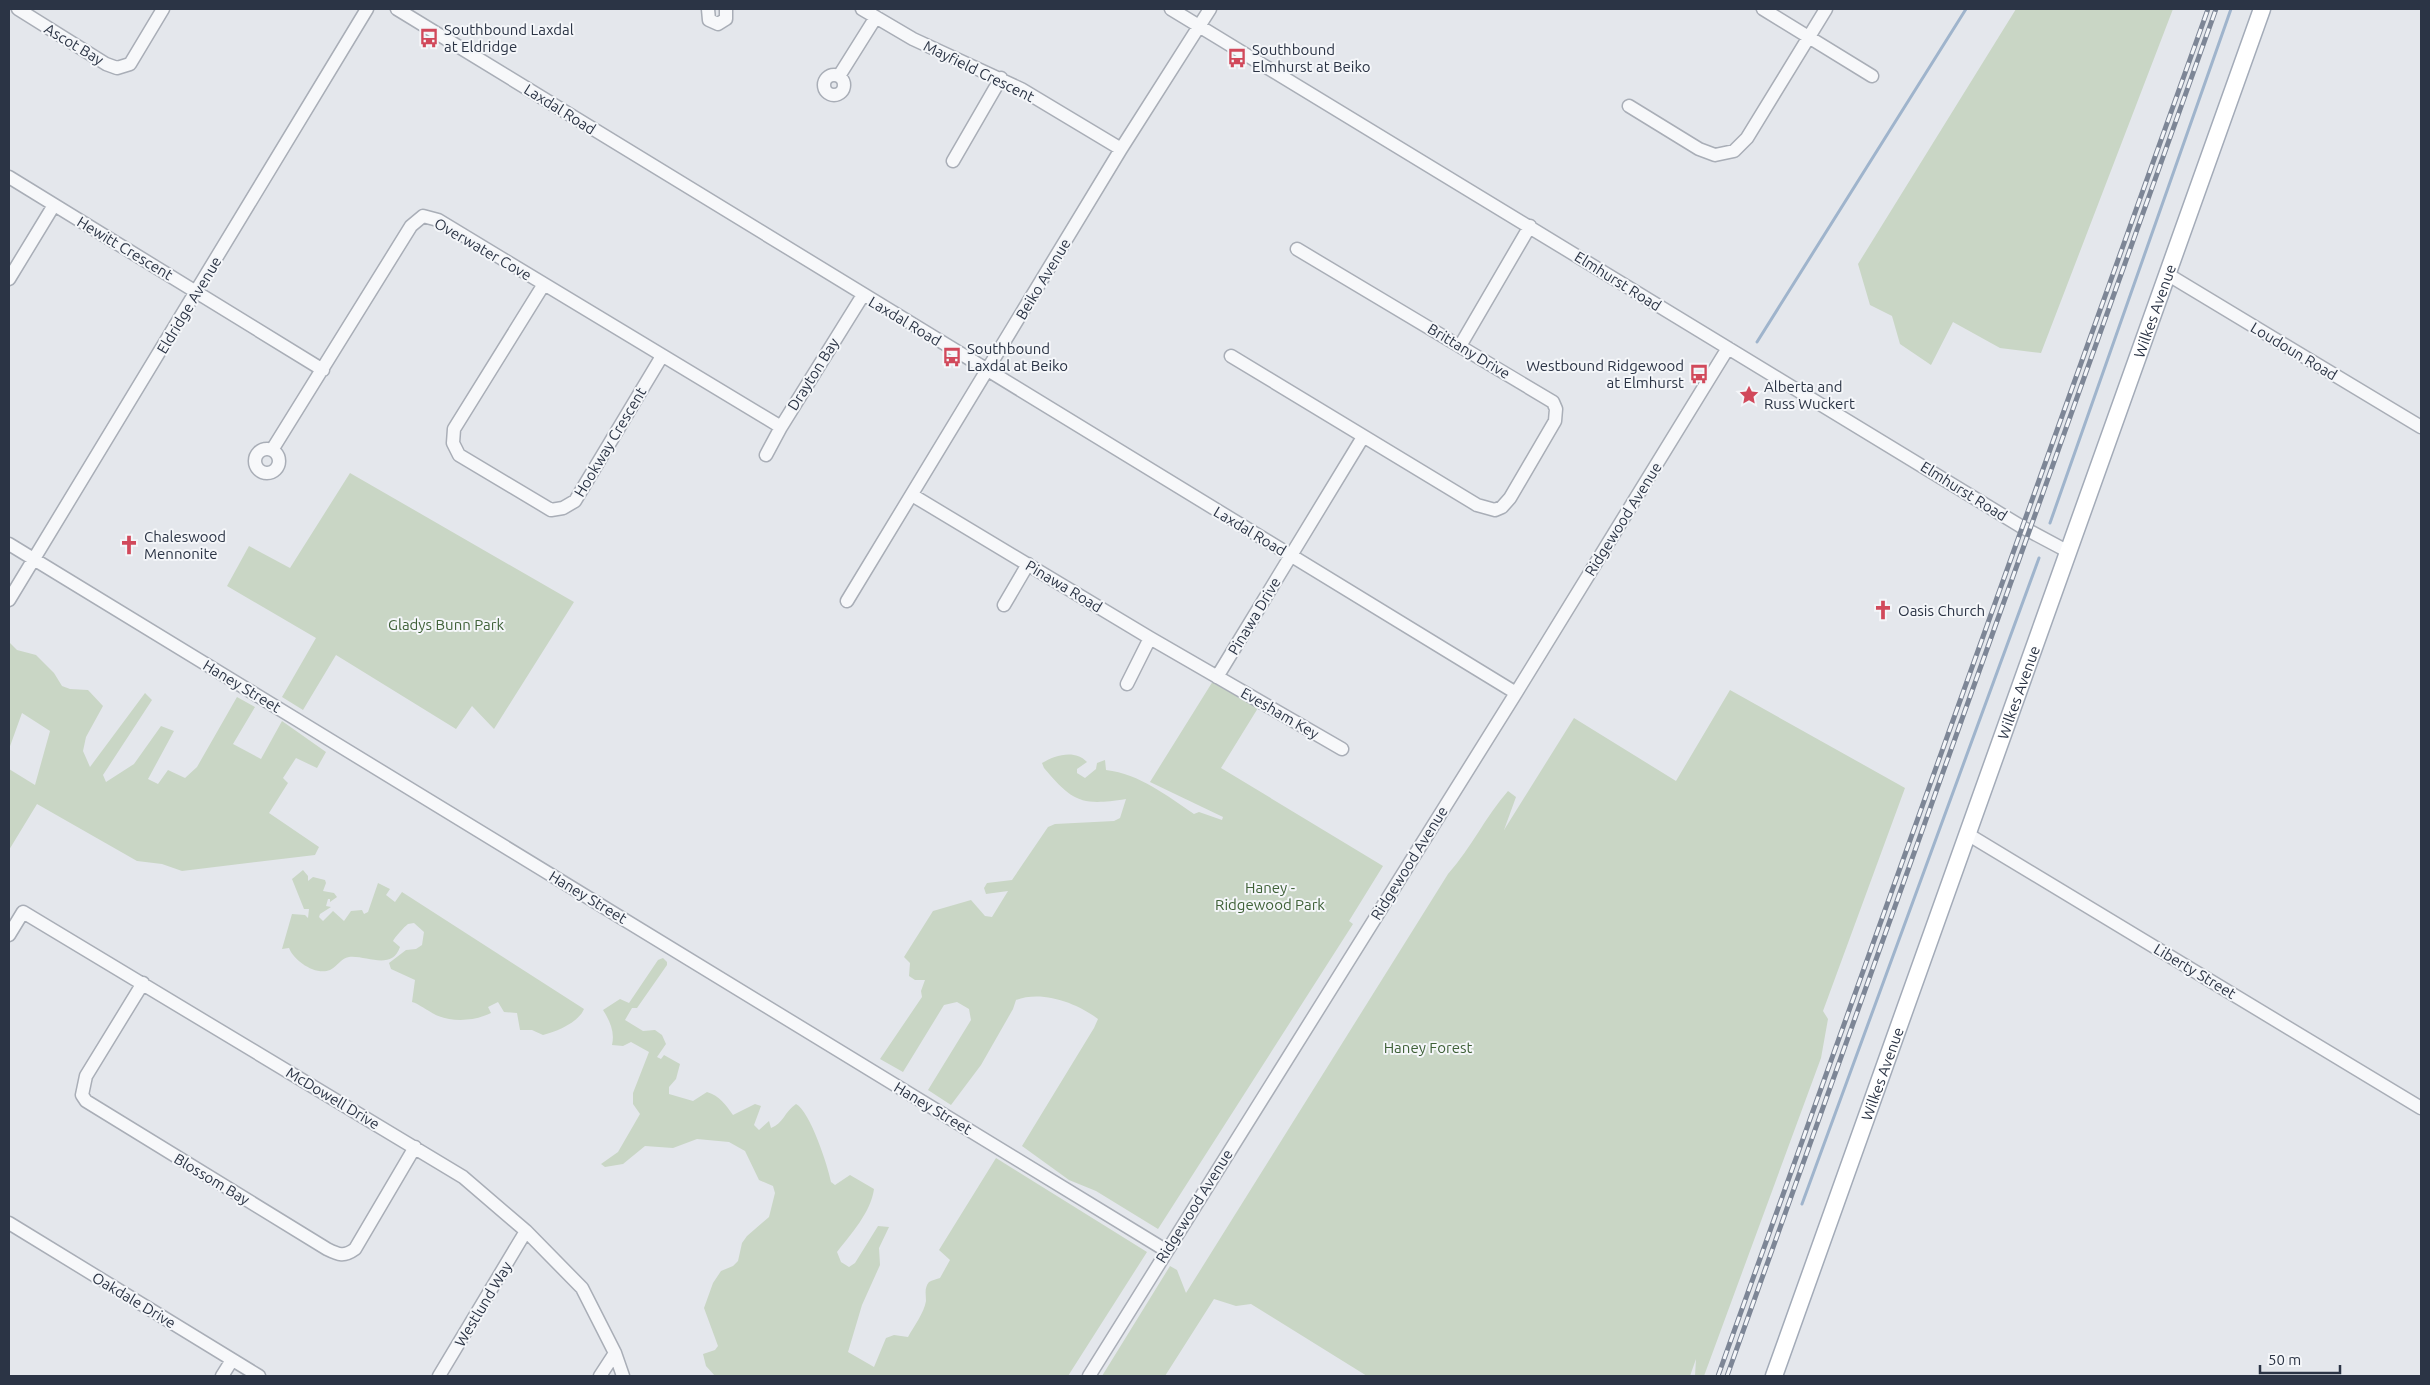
<svg xmlns="http://www.w3.org/2000/svg" width="2430" height="1385" viewBox="0 0 2430 1385" font-family="Ubuntu,sans-serif">
	<rect width="100%" height="100%" fill="#e4e7ec"/>
	<path fill="#c9d6c5" d="M2016,9H2173L2041,353L2000,348L1953,322L1931,365L1900,344L1892,316L1870,305L1858,264Z
		M350,473L574,602L494,729L472,706L456,729L336,655L303,710L282,697L316,638L227,586L249,546L290,568Z
		M9,642L17,650L36,655L54,673L62,686L70,689L88,690L103,706L86,737L83,751L90,767L145,693L152,700L103,775L106,782L134,764L161,726L174,731L148,779L158,784L168,770L185,778L197,767L237,697L255,707L233,744L261,759L282,721L326,752L317,768L296,758L283,778L288,783L269,813L319,847L315,855L182,871L162,864L137,861L37,804L9,850V769L35,785L50,731L22,713L9,749Z
		M1213,681L1258,708L1221,768L1383,866L1349,921L1353,924L1158,1229L1096,1191L1069,1180L1022,1146L1094,1028L1098,1019C1077,1003 1042,990 1016,1000L1013,1009L981,1065L951,1105L928,1090L971,1020L969,1009L957,1002L944,1005L903,1072L880,1059L922,997L921,991L925,980H915L909,976L910,963L904,957L933,911L971,900L985,916L992,917L1008,891L986,894L984,888L987,883L1012,880L1048,827L1055,824L1114,821L1120,818L1126,799C1081,806 1073,802 1044,768L1042,763C1055,755 1075,749 1087,762L1077,769V773L1085,778L1096,769L1097,763L1105,760L1106,770C1140,774 1167,796 1194,814L1199,812L1222,820L1223,817L1150,782Z
		M1730,690L1905,788L1823,1011L1828,1019L1821,1058L1704,1376H1695L1696,1359L1690,1376H1367L1251,1304L1236,1306L1214,1299L1165,1376H1102L1170,1266L1177,1270L1186,1293L1448,874C1472,847 1485,817 1508,791L1516,797L1504,830L1574,718L1676,781Z
		M303,870L308,876V881L313,877L325,880L326,883L323,891L334,893L337,897L330,902V899H328L326,906L331,907L320,914L319,917L323,921L333,911L344,921L351,911L362,910L364,914L368,912L378,883L390,889L386,895L395,902L402,892L584,1009C579,1022 556,1032 543,1035L532,1030H520L517,1013L504,1012L498,1002L488,1007L491,1013C473,1022 446,1023 429,1011C423,1008 419,1004 412,1002L415,980L391,969L389,963L406,950L416,949L422,945L424,932L414,923L408,924C404,927 395,937 393,941L400,947C392,971 366,955 349,957C341,958 337,967 330,970C316,976 294,961 289,948L282,949L292,914L305,915L308,918L309,909H304L292,879Z
		M663,958L667,962V965L637,1008H632L625,1020L643,1031L655,1030L662,1035L666,1044L657,1057L661,1059L664,1055L680,1064L676,1079L669,1087V1094L693,1101L707,1092C720,1096 725,1104 733,1115L755,1104L761,1106L754,1125L759,1130L769,1121L771,1128C783,1124 785,1111 796,1104C810,1111 828,1166 831,1182L835,1185L850,1175L874,1189C871,1212 851,1234 837,1252L841,1262L849,1267L855,1263L878,1226L889,1227L879,1248L880,1265L862,1305L848,1352L874,1367L886,1338L894,1335L908,1337C914,1326 924,1313 926,1301C926,1295 924,1288 929,1282C932,1280 937,1279 940,1278L950,1260L939,1250L996,1158L1147,1252L1068,1376H715L706,1366L703,1354L715,1350L718,1346L704,1308L713,1283L721,1271L733,1266L738,1261L742,1243L747,1236L769,1217L775,1193L773,1186L759,1180L745,1151L729,1142L697,1139L673,1148L645,1146L623,1164L605,1167L601,1164L618,1152L640,1114L633,1104V1093L649,1052L631,1042L623,1046L612,1045C615,1032 610,1021 603,1010L620,999L629,1003L658,960Z"/>
	<g fill="none" stroke-linecap="round" stroke-linejoin="round">
		<path stroke="#9fb4cc" stroke-width="3" d="M1757,342L1966,9
			M2050,523L2231,9
			M1802,1204L2039,558"/>
		<defs>
			<path id="minor" d="M18,9L106,64L117,68L130,64L163,9
				M397,9L1516,693
				M708,9L709,20L718,24L726,19V9
				M862,9L913,39L1021,89L1121,149
				M1171,9L2022,527L2067,551
				M1763,9L1872,76
				M824 85a10 10 0 1 1 20 0a10 10 0 1 1-20 0Z
				M839,76L876,17
				M1629,106L1699,149L1715,155L1734,151L1747,138L1826,9
				M953,161L1001,78
				M9,177L323,370
				M2167,274L2421,427
				M9,279L54,205
				M544,284L454,429L453,443L459,455L551,510L563,508L575,501L662,356
				M1460,346L1530,226
				M1231,356L1477,505L1495,510L1502,507L1510,498L1555,421L1556,409L1553,402L1297,249
				M255 461a12 12 0 1 1 24 0a12 12 0 1 1-24 0Z
				M272,450L411,226L423,216L438,220L781,427
				M766,455L781,427L863,295
				M912,495L1150,638L1342,749
				M9,544L1167,1251
				M9,600L367,9
				M847,601L1121,149L1210,9
				M1004,605L1028,564
				M1217,677L1363,437
				M1127,684L1150,638
				M1969,835L2421,1108
				M9,935L23,912L463,1177L526,1231L582,1288L615,1353L623,1376
				M143,983L86,1076L82,1095L86,1101L327,1249C339,1255 344,1257 355,1249L415,1147
				M9,1223L259,1376
				M222,1376L232,1360
				M439,1376L526,1231
				M600,1376L615,1353
				M1089,1376L1516,693L1728,348"/>
			<g id="major">
				<path id="s1" d="M1774,1376L2262,9"/>
			</g>
		</defs>
		<use href="#minor" stroke="#a9aeb7" stroke-width="15"/>
		<use href="#major" stroke="#a3abb8" stroke-width="19"/>
		<use href="#minor" stroke="#f7f8fa" stroke-width="12"/>
		<use href="#major" stroke="#fff" stroke-width="16"/>
		<defs>
			<path id="rail" d="M1718,1376L2208,9
				M1727,1376L2216,9"/>
		</defs>
		<use href="#rail" stroke="#7d8696" stroke-width="5"/>
		<use href="#rail" stroke="#f4f6f9" stroke-width="3" stroke-dasharray="9" stroke-linecap="butt"/>
	</g>
	<defs>
		<symbol id="bus-bare" viewBox="-9 -9 18 18"><path d="M-5-6H5V4H4V6H2V4H-2V6H-4V4H-5ZM-3.5-4V0h7V-4ZM-3.5 1.2v1.5H-2V1.2ZM2 1.2v1.5H3.5V1.2Z" fill="#d1495b" stroke="#f4f6f9" stroke-width="2.5" paint-order="stroke"/></symbol>
		<symbol id="sight-bare" viewBox="-9 -9 18 18"><path d="M0-6L1.8-2.2L6-1.7L2.9 1.2L3.7 5.4L0 3.3L-3.7 5.4L-2.9 1.2L-6-1.7L-1.8-2.2Z" fill="#d1495b" stroke="#f4f6f9" stroke-width="2.5" paint-order="stroke"/></symbol>
		<symbol id="church-bare" viewBox="-9 -9 18 18"><path d="M-1.2-6h2.4v3.5h3.3v2.4h-3.3V6h-2.4V-.1h-3.3v-2.4h3.3Z" fill="#d1495b" stroke="#f4f6f9" stroke-width="2.5" paint-order="stroke"/></symbol>
	</defs>
	<g fill-rule="evenodd">
		<use href="#bus-bare" x="415" y="24" width="28" height="28"/>
		<use href="#bus-bare" x="1223" y="44" width="28" height="28"/>
		<use href="#bus-bare" x="938" y="343" width="28" height="28"/>
		<use href="#bus-bare" x="1685" y="360" width="28" height="28"/>
		<use href="#sight-bare" x="1735" y="381" width="28" height="28"/>
		<use href="#church-bare" x="115" y="531" width="28" height="28"/>
		<use href="#church-bare" x="1869" y="596" width="28" height="28"/>
	</g>
	<g text-anchor="middle" dominant-baseline="central" stroke-width="4" stroke-linejoin="round" paint-order="stroke">
		<g font-size="15" fill="#2b3445" stroke="#f4f6f9" text-anchor="start">
			<text x="444" y="29">Southbound Laxdal<tspan x="444" dy="17">at Eldridge</tspan></text>
			<text x="1252" y="49">Southbound<tspan x="1252" dy="17">Elmhurst at Beiko</tspan></text>
			<text x="967" y="348">Southbound<tspan x="967" dy="17">Laxdal at Beiko</tspan></text>
			<text x="1684" y="365" text-anchor="end">Westbound Ridgewood<tspan x="1684" dy="17">at Elmhurst</tspan></text>
			<text x="1764" y="386">Alberta and<tspan x="1764" dy="17">Russ Wuckert</tspan></text>
			<text x="144" y="536">Chaleswood<tspan x="144" dy="17">Mennonite</tspan></text>
			<text x="1898" y="610">Oasis Church</text>
		</g>
		<g font-size="15" fill="#2b3445" stroke="#f4f6f9">
			<text transform="translate(74 44) rotate(31)">Ascot Bay</text>
			<text transform="translate(979 71) rotate(26)">Mayfield Crescent</text>
			<text transform="translate(560 109) rotate(32)">Laxdal Road</text>
			<text transform="translate(125 248) rotate(31)">Hewitt Crescent</text>
			<text transform="translate(483 249) rotate(30)">Overwater Cove</text>
			<text transform="translate(1043 279) rotate(-59)">Beiko Avenue</text>
			<text transform="translate(1618 281) rotate(32)">Elmhurst Road</text>
			<text transform="translate(189 305) rotate(-59)">Eldridge Avenue</text>
			<text stroke="none"><textPath href="#s1" startOffset="1131">Wilkes Avenue</textPath></text>
			<text transform="translate(905 321) rotate(31)">Laxdal Road</text>
			<text transform="translate(1469 351) rotate(31)">Brittany Drive</text>
			<text transform="translate(2294 351) rotate(31)">Loudoun Road</text>
			<text transform="translate(813 374) rotate(-58)">Drayton Bay</text>
			<text transform="translate(610 442) rotate(-59)">Hookway Crescent</text>
			<text transform="translate(1964 491) rotate(32)">Elmhurst Road</text>
			<text transform="translate(1623 519) rotate(-58)">Ridgewood Avenue</text>
			<text transform="translate(1250 531) rotate(31)">Laxdal Road</text>
			<text transform="translate(1064 586) rotate(31)">Pinawa Road</text>
			<text transform="translate(1254 616) rotate(-59)">Pinawa Drive</text>
			<text transform="translate(242 686) rotate(31)">Haney Street</text>
			<text stroke="none"><textPath href="#s1" startOffset="726">Wilkes Avenue</textPath></text>
			<text transform="translate(1280 713) rotate(30)">Evesham Key</text>
			<text transform="translate(1409 863) rotate(-58)">Ridgewood Avenue</text>
			<text transform="translate(588 897) rotate(31)">Haney Street</text>
			<text transform="translate(2195 971) rotate(31)">Liberty Street</text>
			<text stroke="none"><textPath href="#s1" startOffset="321">Wilkes Avenue</textPath></text>
			<text transform="translate(333 1098) rotate(31)">McDowell Drive</text>
			<text transform="translate(933 1108) rotate(31)">Haney Street</text>
			<text transform="translate(212 1179) rotate(31)">Blossom Bay</text>
			<text transform="translate(1194 1206) rotate(-58)">Ridgewood Avenue</text>
			<text transform="translate(134 1300) rotate(31)">Oakdale Drive</text>
			<text transform="translate(483 1304) rotate(-59)">Westlund Way</text>
		</g>
		<g font-size="15" fill="#3f6138" stroke="#f4f6f9">
			<text x="446" y="624">Gladys Bunn Park</text>
			<text x="1270" y="887">Haney -<tspan x="1270" dy="17">Ridgewood Park</tspan></text>
			<text x="1428" y="1047">Haney Forest</text>
		</g>
	</g>
	<rect width="2430" height="1385" fill="none" stroke="#2b3445" stroke-width="20"/>
	<path d="M2260 1365v8h80v-8" fill="none" stroke="#2b3445" stroke-width="2.5"/>
	<text x="2268" y="1365" font-size="15" fill="#2b3445" stroke="#f4f6f9" stroke-width="4" paint-order="stroke">50 m</text>
</svg>
